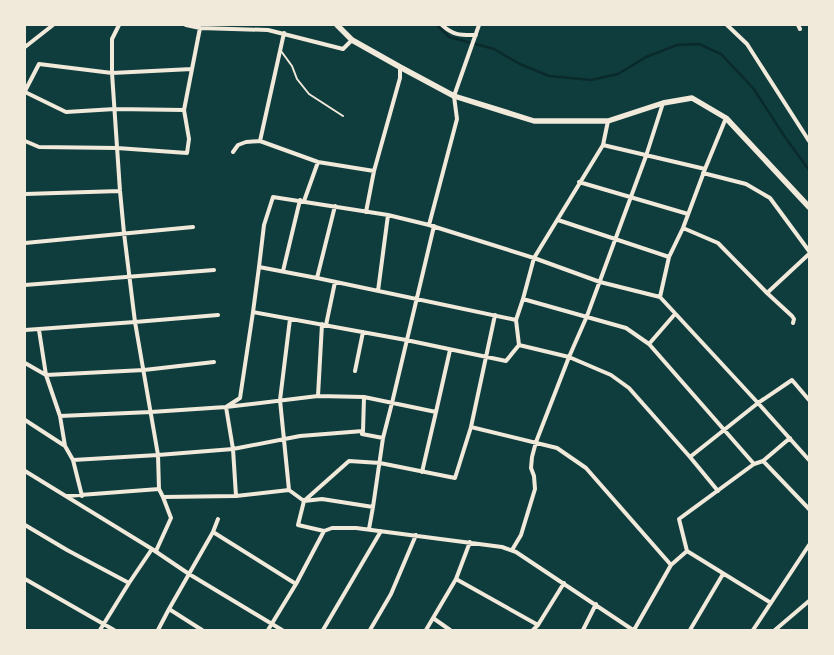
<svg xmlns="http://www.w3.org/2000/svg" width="834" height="655" viewBox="0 0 834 655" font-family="Manrope,sans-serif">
	<rect width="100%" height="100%" fill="#0f3d3e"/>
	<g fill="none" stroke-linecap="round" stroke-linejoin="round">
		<path stroke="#0a2a2b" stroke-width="2.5" d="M437,25L449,37L494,49L520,64L549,76L591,80L618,74L646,57L677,45L699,44L721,54L753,88L785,137L809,170"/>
		<path stroke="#f1e9da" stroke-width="2" d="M281,51L292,66L297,79L309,94L343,116"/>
		<path stroke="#f1e9da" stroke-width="4" d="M119,25L112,39V73L120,191L124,233L135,322L158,455L159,489
			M442,25C454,36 461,35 476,35
			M727,25L747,44L809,141
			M798,25L800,29
			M200,28L268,30L343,49L352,40
			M25,47L53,25
			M25,91L39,64L112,73L192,69
			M25,92L66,112L115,109L184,110
			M25,141L39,147L117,148L187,153L189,139L184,110L200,28L186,25
			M260,141L284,33
			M603,145L705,169
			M233,152L238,145L246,142L260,141L318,162L374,171
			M703,173L746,184L770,198L809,251
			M579,182L688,214
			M25,194L120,191
			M304,201L318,162
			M366,212L374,171L400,78V67
			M558,220L669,257
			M429,225L457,119L454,96L479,25
			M683,228L718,243L767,293L792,316L794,319L793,323
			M25,243L193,227
			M259,267L264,225L273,197L388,215L429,225L534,258L600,282L660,297L758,403L809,460
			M283,271L300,200
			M317,278L335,206
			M25,285L214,270
			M378,291L388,215
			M767,293L809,254
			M660,297L669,257L683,228L705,169L726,118
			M523,299L534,258L603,145L608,121
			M253,312L259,267L317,278L516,320
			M495,315L471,427L557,448L586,468L671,565
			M326,325L335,282
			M25,330L135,322L218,315
			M39,330L46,375L144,370L214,362
			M649,344L675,314
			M519,345L516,320L523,299L626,328L649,344L754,464
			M25,363L46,375L60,416
			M355,371L363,332
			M318,396L322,324
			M25,420L65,446L73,460L82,496
			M363,431L364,397
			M65,446L60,416L151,412L226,407L318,396L364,397L436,412L450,350
			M690,457L718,491
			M73,460L158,455L233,449L300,436L363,431L362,434L383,438
			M763,461L809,509
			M25,471L152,549
			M422,472L436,412
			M289,490L280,400L290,319
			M67,496L159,489L163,497
			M373,507L383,438L392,403L434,226
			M25,525L67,550L129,583L152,549L189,574L282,630
			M369,529L373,507L322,499L304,501L289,490L236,496L233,449L226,407L240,398L253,312L406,340L506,361L519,345L569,357L611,375L629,388L690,457L758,403L792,380L809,400
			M324,531L298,525L304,501L349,461L380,463L455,478L471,427
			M213,532L296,584
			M512,550L521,535L535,489L534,476L531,468L532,457L536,442L569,357L587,316L646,156L663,103
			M156,551L171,518L163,497L236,496
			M687,551L771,603
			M25,579L114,630
			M456,579L538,625
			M433,618L450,630
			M100,630L129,583
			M158,630L169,609
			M202,630L169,609L213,532L218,519
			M268,630L296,584L324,531L332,528H356L502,547L516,552L633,630
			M323,630L381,531
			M370,630L391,594L416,535
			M426,630L456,579L470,542
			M533,630L538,625L564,583
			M583,630L596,604
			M634,630L671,565L687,551L679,519L754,464L763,461L790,438
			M690,630L723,574
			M753,630L809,545
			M775,630L809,601"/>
		<path stroke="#f1e9da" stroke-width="5.5" d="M337,25L352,40L400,67L454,96L534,121H608L663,103L692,98L726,118L809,207"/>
	</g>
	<rect width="834" height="655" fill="none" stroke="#f1e9da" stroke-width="52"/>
</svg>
